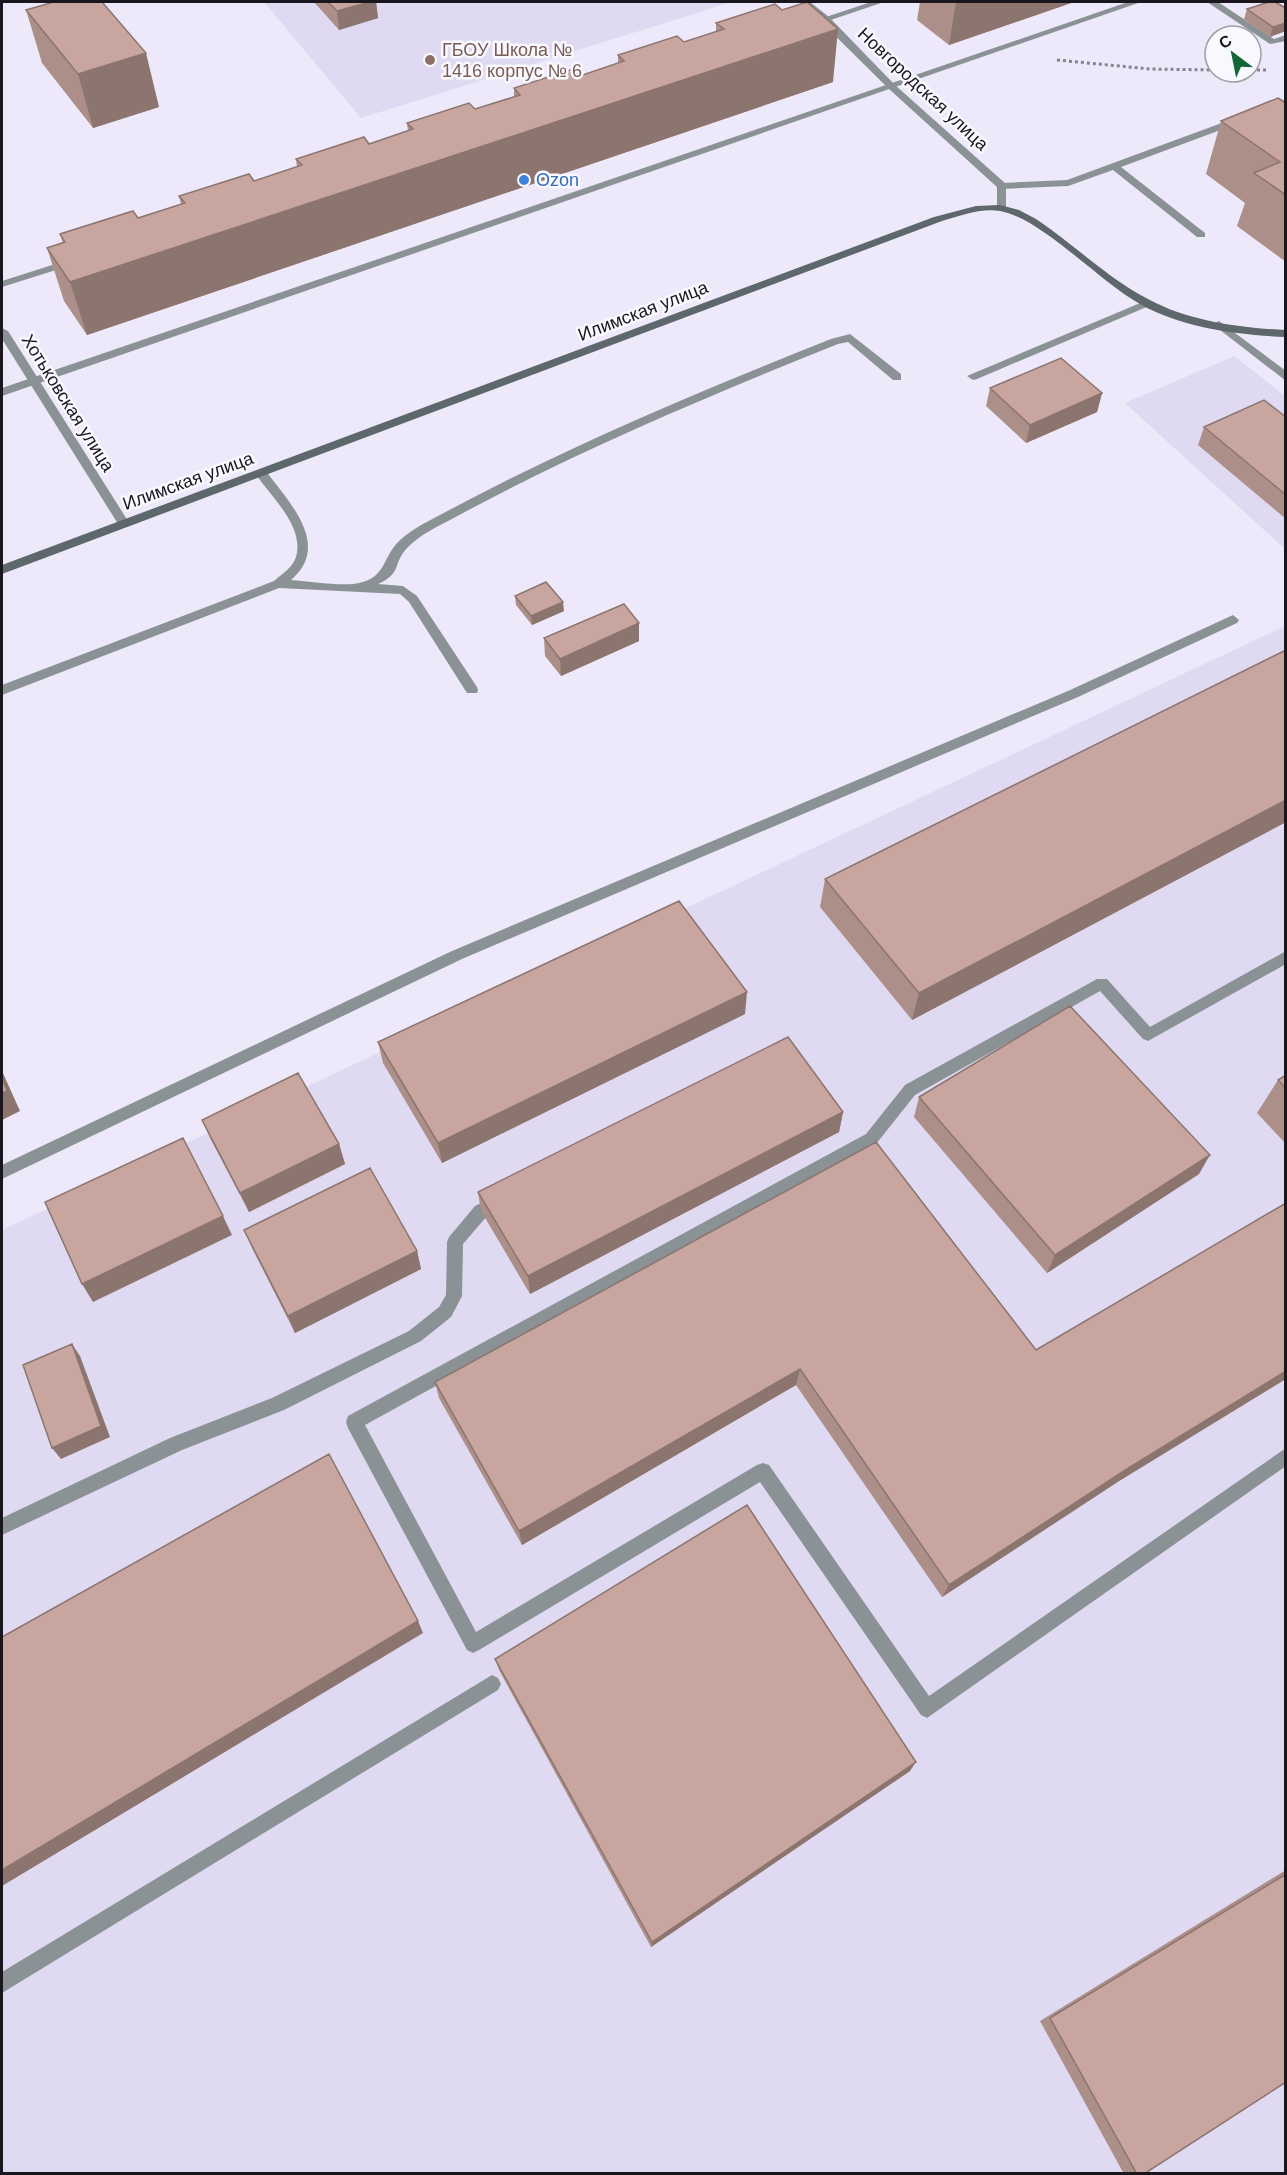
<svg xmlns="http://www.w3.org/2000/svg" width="1287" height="2175" viewBox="0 0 1287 2175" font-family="Helvetica,sans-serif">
	<rect width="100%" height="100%" fill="#ede9fa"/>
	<path fill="#dfdaf1" d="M264,2H732L361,118Z
		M1234,356L1285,396V549L1125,403Z
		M1285,626V2173H2V1230Z"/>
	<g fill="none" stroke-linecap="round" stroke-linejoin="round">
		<path stroke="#86838f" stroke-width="3" stroke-dasharray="3 3" stroke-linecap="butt" d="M1057,60L1150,69L1215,70
			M1251,70H1267"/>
		<path fill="#8a9295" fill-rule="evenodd" d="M871,2H884L813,26L805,24Z
			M1128,2H1141L2,396V388Z
			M1207,2H1218L1274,39L1286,35V41L1270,44Z
			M1238,117L1243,120L1242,122L1121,167L1205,233V237H1197L1113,170L1068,186L1002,189L997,186L1002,183L1067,180Z
			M71,259L75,260V264L2,287V281Z
			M1145,301L1150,304L1149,306L977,379L973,380L967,376Z
			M1219,321L1286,371V381L1215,326L1213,324Z
			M850,334L901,374V380H893L848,342L838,344C706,397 575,452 450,520C436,527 420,535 408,547C392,563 403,573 378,584L403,586L417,596L477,687L478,690L477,693H467L409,602L400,594L279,588L2,695V685L274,581C282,574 293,567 296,557C305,526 270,496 255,473L257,470H265C289,502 332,545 291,580C307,581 345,587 359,583C386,577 382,559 398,542C409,531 426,522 440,515C566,447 698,392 831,339Z
			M1233,615L1239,620L1237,623L1078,697L462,959L2,1179V1165L452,951L1068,691Z
			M1286,951V964L1148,1041L1143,1039L1100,991L915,1095L876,1144L365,1425L476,1632L757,1465L763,1463L769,1465L929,1696L1286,1448V1466L927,1718L921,1715L760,1482L479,1650L473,1653L467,1650L348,1428L346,1422L348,1416L866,1134L905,1085L1097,979H1107L1150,1027Z
			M499,1195L505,1197L507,1202L505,1207L487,1216L463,1244L462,1296L451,1317L421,1341L284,1410L182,1450L2,1535V1518L170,1438L272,1398L409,1331L439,1307L446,1295L447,1242L449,1237L475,1206Z
			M492,1675L498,1678L501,1684L498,1690L2,1993V1972Z"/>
		<path fill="#8a9295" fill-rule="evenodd" d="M801,2H810L829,17L895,85L1006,184V210L997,208V187L889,89Z
			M2,328L8,331L128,521V527H120L2,339Z"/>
		<path fill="#5d676c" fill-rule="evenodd" d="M1000,205L1019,210L1036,219C1074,244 1107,278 1148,299C1188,321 1240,328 1286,330V337C1238,335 1182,328 1140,304C1100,282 1041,218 1000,211C980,208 960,216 942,221L2,574V565L934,217L976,206Z"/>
	</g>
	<path fill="#ac8f89" d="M314,2H376L378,18L339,30Z
		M920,2H1074L949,45L917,20Z
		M1286,8L1270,37L1244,19L1247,9Z
		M26,10L159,107L93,128L42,63Z
		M716,23L833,82L87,335L64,301L47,248L63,243L60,234L138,218L181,204L179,196L254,181L297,167L296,159L369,144L408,131L407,123L475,109L514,97V88L580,76L618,63V55L684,42L716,32Z
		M1286,103V262L1237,226L1245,203L1206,174L1221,121Z
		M990,388L1102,393L1097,412L1026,443L986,406Z
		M1286,417V519L1198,445L1204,427Z
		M515,596L564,611L532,625L516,605Z
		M544,638L639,641L561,676L545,656Z
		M1286,650V822L912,1020L820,907L825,879Z
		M745,1014L442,1163L383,1063L378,1042Z
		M1286,1075V1144L1257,1113L1278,1080Z
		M919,1097L1199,1174L1047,1273L914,1117Z
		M843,1112L839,1132L530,1294L481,1211L478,1192Z
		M202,1120L339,1144L345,1164L249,1212L211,1140Z
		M876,1142L1116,1483L942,1597L796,1385L522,1545L439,1398L435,1382Z
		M244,1230L417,1251L421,1269L295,1333L252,1248Z
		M495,1659L910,1771L651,1947L499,1670Z
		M1286,1870V2082L1144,2174H1124L1040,2021Z"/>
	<path fill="#8c746f" d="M370,2H376L378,18L339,30L337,11Z
		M956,2H1074L949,45Z
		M1286,23V31L1270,37L1273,27Z
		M838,29L833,82L87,335L70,282Z
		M146,53L159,107L93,128L78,74Z
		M1102,393L1097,412L1026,443L1030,425Z
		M563,602L564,611L532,625L531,616Z
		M639,623V641L561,676L560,659Z
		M1286,800V822L912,1020L919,993Z
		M747,992L745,1014L442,1163L438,1143Z
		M2,1071L20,1111L2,1120Z
		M843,1112L839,1132L530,1294L528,1276Z
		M339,1144L345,1164L249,1212L240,1193Z
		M1210,1155L1199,1174L1047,1273L1055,1255Z
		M223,1216L232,1235L93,1302L82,1284Z
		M417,1251L421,1269L295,1333L288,1316Z
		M72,1344L80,1356L110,1437L61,1459L52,1448Z
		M800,1369L796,1385L522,1545L519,1531Z
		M1286,1371V1379L1116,1483L942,1597L949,1585L1127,1469Z
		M418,1621L423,1633L2,1886V1870Z
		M916,1762L910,1771L651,1947L652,1942Z"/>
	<path fill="#c8a69f" stroke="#8c746f" stroke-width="1.5" d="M54,2H102L146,53L78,74L26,10Z
		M328,2H370L337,11Z
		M807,2L838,29L70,282L47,248L65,242L60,234L133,211L138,218L185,203L179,196L249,174L254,181L302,165L296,159L364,137L369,144L413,129L407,123L469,103L475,109L520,95L514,88L573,69L580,76L624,61L618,55L677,36L684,42L724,29L716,23L775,4L782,10Z
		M1269,2H1275L1286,8V23L1273,27L1247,9Z
		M1278,98L1286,103V195L1254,173L1280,162L1221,121Z
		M1061,358L1102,393L1030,425L990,388Z
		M1264,400L1286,417V495L1204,427Z
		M546,582L563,602L531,616L515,596Z
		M624,604L639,623L560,659L544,638Z
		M1286,650V800L919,993L825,879Z
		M679,901L747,992L438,1143L378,1042Z
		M1070,1006L1210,1155L1055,1255L919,1097Z
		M788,1037L843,1112L528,1276L478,1192Z
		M298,1073L339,1144L240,1193L202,1120Z
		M1286,1075V1088L1278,1080Z
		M2,1078L7,1091L2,1093Z
		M183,1138L223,1216L82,1284L45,1202Z
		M876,1142L1036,1350L1286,1203V1371L1127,1469L949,1585L800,1369L519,1531L435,1382Z
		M370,1168L417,1251L288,1316L244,1230Z
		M72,1344L101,1426L52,1448L23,1365Z
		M329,1454L418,1621L2,1870V1637Z
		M747,1505L916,1762L652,1942L495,1659Z
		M1286,1874V2082L1144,2174H1137L1050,2018Z"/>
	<circle fill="#8d6e63" stroke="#f9f8ff" stroke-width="2" cx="430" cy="60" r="6"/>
	<circle fill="#3f7fe0" stroke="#f9f8ff" stroke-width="2" cx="524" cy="180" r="6"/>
	<g text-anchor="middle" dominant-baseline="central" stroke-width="5" stroke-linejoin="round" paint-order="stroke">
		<g font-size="18" fill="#785e54" stroke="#f9f8ff" text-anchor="start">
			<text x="442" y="50">ГБОУ Школа №<tspan x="442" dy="21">1416 корпус № 6</tspan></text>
		</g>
		<g font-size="18" fill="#19171d" stroke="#f9f8ff">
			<text transform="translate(923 89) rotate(43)">Новгородская улица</text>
			<text transform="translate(643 311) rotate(-21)">Илимская улица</text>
			<text transform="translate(68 403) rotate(58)">Хотьковская улица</text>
			<text transform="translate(188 481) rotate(-20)">Илимская улица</text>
		</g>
		<g font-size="18" fill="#366cbe" stroke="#f9f8ff" text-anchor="start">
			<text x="536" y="180">Ozon</text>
		</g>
	</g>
	<rect width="1287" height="2175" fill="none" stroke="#19171d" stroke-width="6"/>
	<g transform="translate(1233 54) rotate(328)"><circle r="28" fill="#f9f8ff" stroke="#9f9ea5" stroke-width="1.5"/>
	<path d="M0-4.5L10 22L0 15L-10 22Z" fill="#136636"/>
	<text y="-9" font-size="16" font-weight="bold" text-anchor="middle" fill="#19171d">С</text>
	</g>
</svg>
